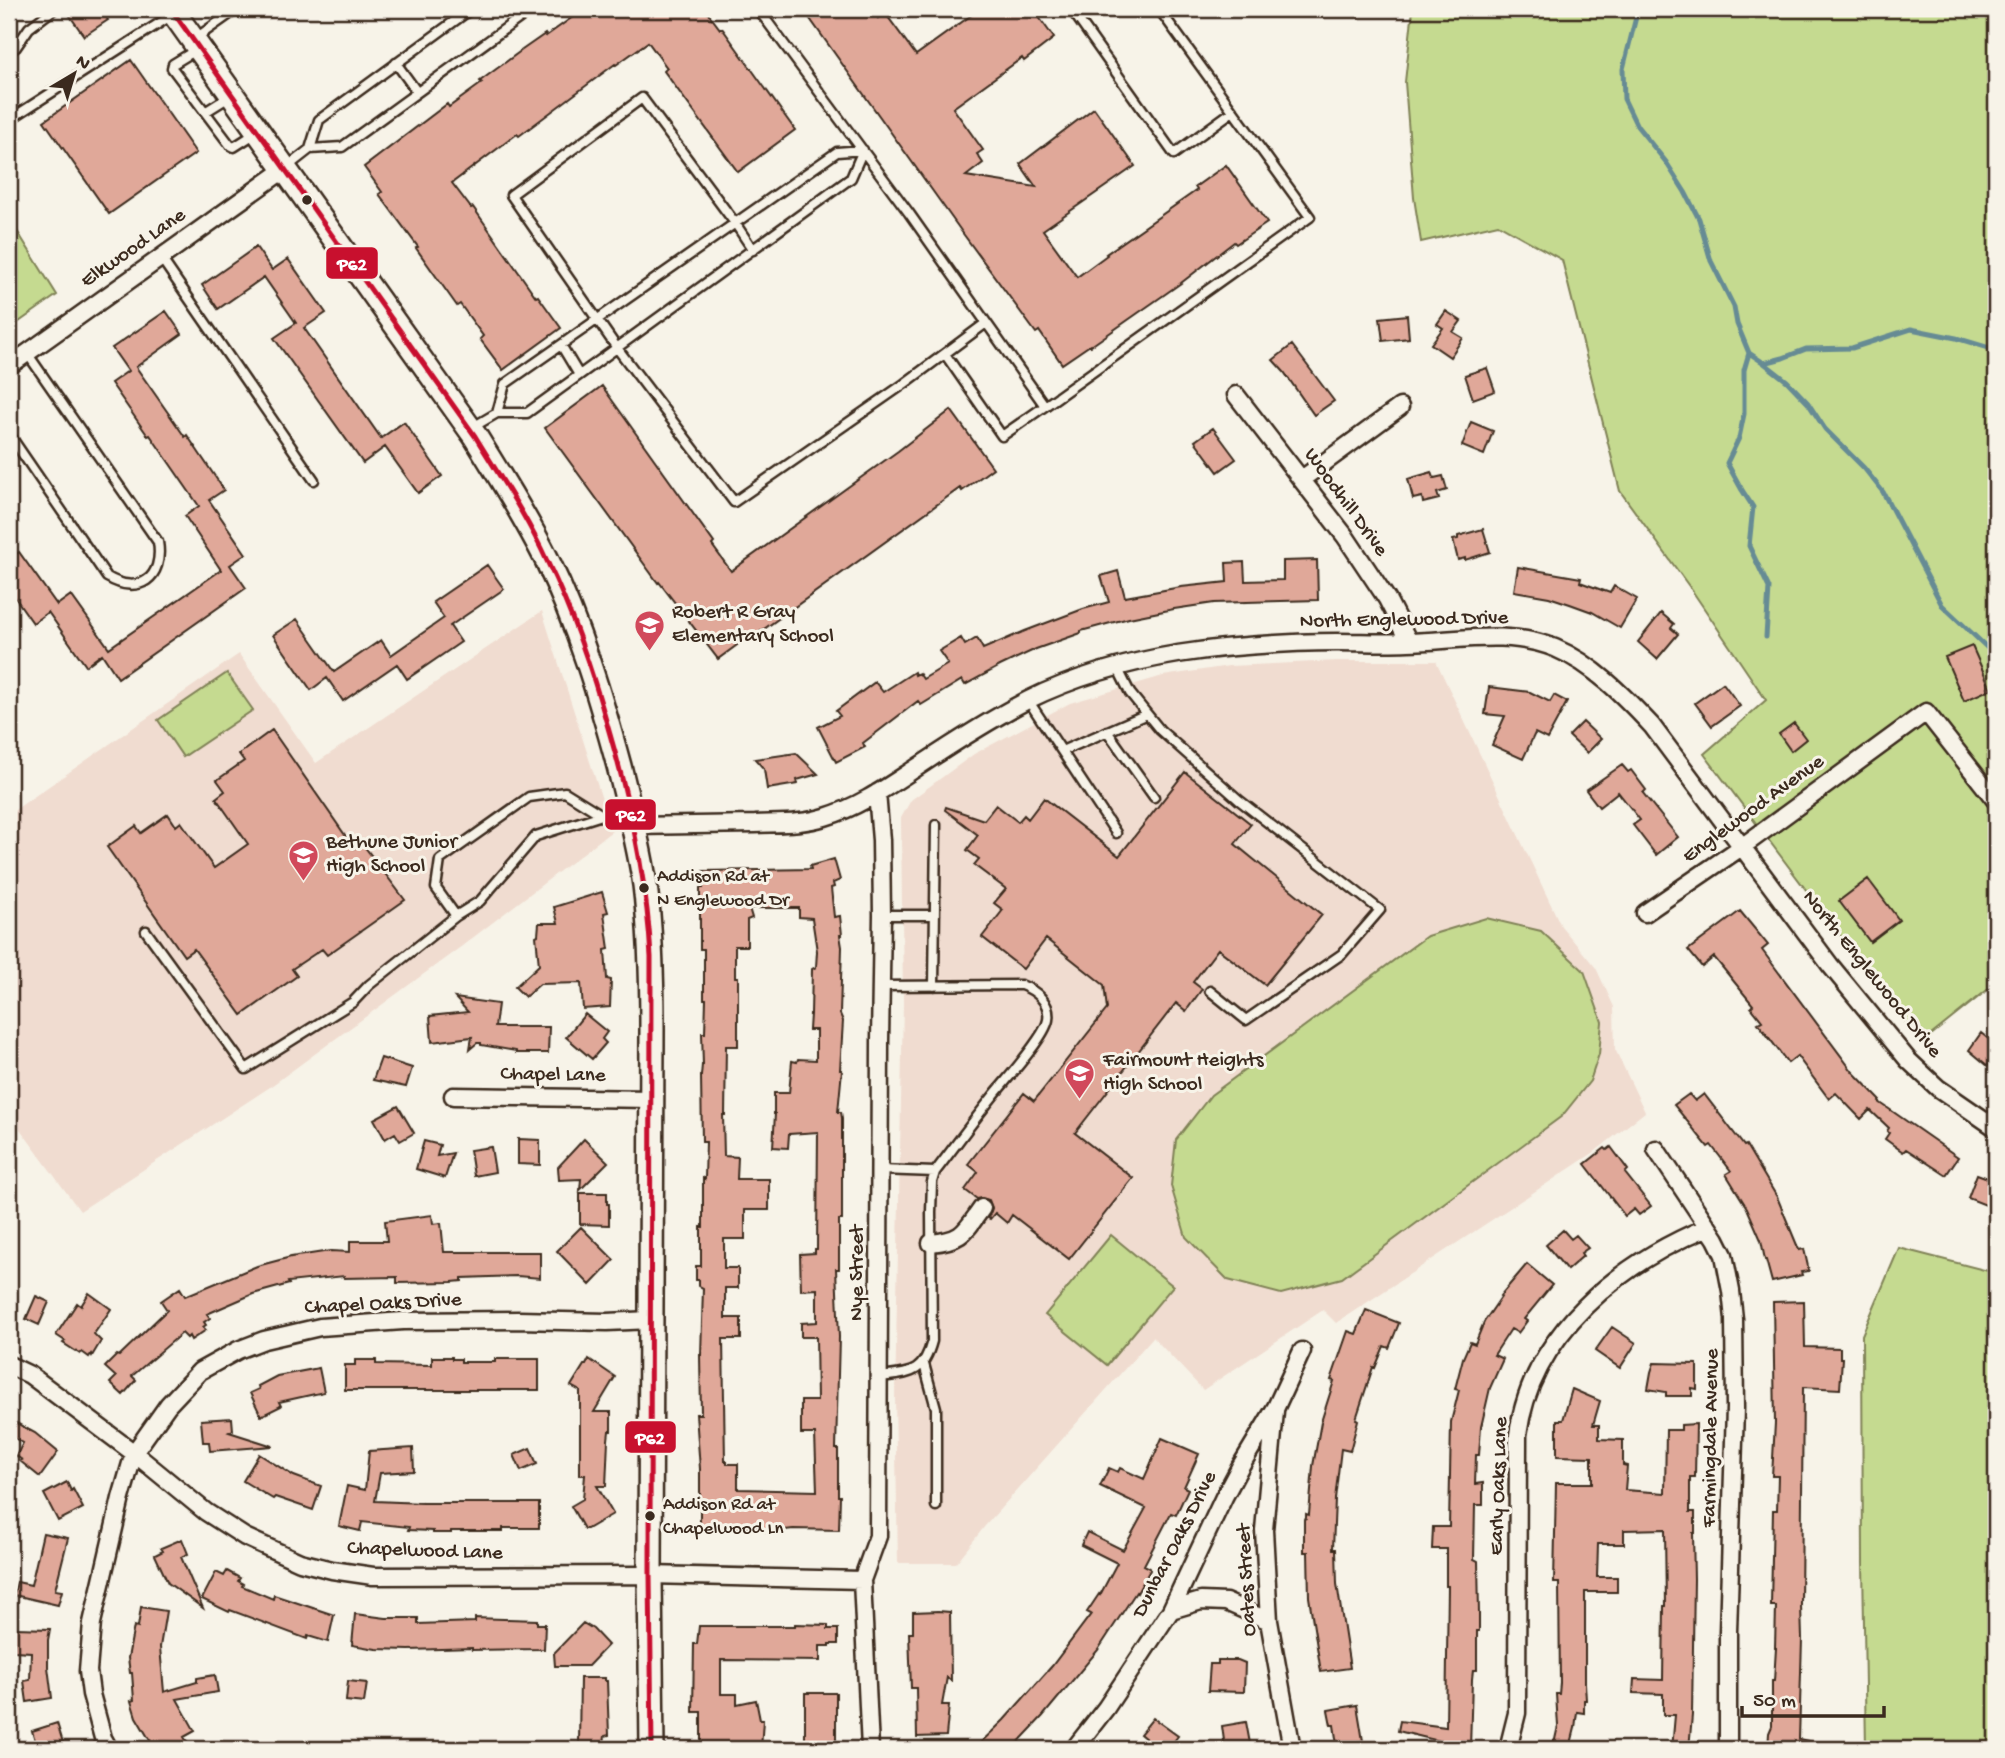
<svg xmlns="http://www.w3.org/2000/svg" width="2005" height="1758" viewBox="0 0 2005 1758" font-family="'Gochi Hand',sans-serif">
	<rect width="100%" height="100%" fill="#f7f3e8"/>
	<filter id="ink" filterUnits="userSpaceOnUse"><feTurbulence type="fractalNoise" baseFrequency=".0143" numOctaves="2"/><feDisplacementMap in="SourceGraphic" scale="14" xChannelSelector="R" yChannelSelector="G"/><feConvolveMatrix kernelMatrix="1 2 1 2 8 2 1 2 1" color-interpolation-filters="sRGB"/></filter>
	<g filter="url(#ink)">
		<path fill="#f0dcd0" d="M542,611L612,831L462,946L267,1089L80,1211L9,1114V814L239,654L316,763Z
			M1337,661H1436L1561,926L1596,968L1614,1007L1615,1049L1645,1112L1593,1153L1336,1323L1323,1310L1203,1390L1153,1337L985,1526L956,1563H898L895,1398L903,1004L901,818L911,800L974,754L1070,703L1163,676L1229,666Z"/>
		<path fill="#c5da90" stroke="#808257" stroke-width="2" d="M1413,9H1996V983L1921,1043L1704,754L1766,700L1691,589L1620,491L1562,260L1498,224L1421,242L1414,198L1405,82Z
			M9,218L57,295L9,329Z
			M227,673L253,710L183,757L158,720Z
			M1486,918L1541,931L1584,971L1602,1022L1599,1054L1590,1081L1562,1116L1342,1278L1281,1294L1228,1280L1186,1237L1171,1186L1176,1140L1211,1095L1427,936Z
			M1111,1235L1173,1286L1107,1365L1045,1315Z
			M1899,1248L1996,1273V1749H1866L1863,1563L1862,1335Z"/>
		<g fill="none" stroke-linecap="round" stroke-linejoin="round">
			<path stroke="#668b94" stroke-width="5" d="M1638,9L1623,69L1624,99L1637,126L1666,162L1685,192L1699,219L1711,261L1734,307L1737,324L1749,353L1764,363L1783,358L1806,349L1852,348L1911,329L1956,338L1996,350
				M1749,353L1744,370V414L1739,438L1727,463L1742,490L1753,507L1749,546L1769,588L1766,637
				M1764,363L1787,381L1808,403L1825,429L1864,468L1883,492L1942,605L1996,656"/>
		</g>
		<path fill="#e0a899" stroke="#3b2a1e" stroke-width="2" fill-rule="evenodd" d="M81,9H100L108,20L84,36L70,16Z
			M584,9H705L720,29L722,28L795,130L738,172L664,71L667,68L648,42L616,65L615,64L519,136L517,134L452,183L471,208L473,207L536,297L538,296L561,328L503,370L480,339L483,336L460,304L457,306L416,248L418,247L379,194L382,192L364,167L447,104L449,107L482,83L480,81L522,50L545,34L546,36Z
			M803,9H872L878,18L885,13L916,55L980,9H1033L1054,38L1024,61L1022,58L953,108L983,150L977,154L983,163L966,176L1036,187L1020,164L1094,108L1135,166L1043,230L1077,277L1107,255L1106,254L1197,190L1195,187L1226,165L1267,223L1236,244L1234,242L1181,283L1091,346L1090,345L1062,364L1039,331L1036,333L964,235Z
			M131,60L196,153L109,214L44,121Z
			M256,247L272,270L288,259L326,313L304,328L381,438L404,422L442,476L418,493L385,447L363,463L274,338L296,323L264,277L218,309L202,285Z
			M166,311L182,334L136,367L185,437L187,435L224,490L209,500L246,554L230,565L246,588L118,678L102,654L86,666L48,612L33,623L9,589V559L19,552L57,605L71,595L109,648L221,570L185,516L199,506L150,435L148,436L111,383L128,371L112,348Z
			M1446,311L1461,321L1453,332L1463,338L1450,357L1431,344L1443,328L1437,324Z
			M1407,315L1409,338L1383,341L1380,318Z
			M1292,345L1334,401L1314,415L1284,372L1273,360Z
			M1487,368L1495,391L1473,399L1465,375Z
			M602,386L714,543L712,545L731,571L898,451L951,410L993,468L962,491L960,488L746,642L744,640L718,659L659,582L658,583L545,428Z
			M1471,422L1493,431L1484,455L1462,446Z
			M1213,428L1236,459L1218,472L1195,441Z
			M1432,472L1434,478L1443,476L1447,490L1437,493L1439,499L1423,503L1422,497L1413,499L1408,479Z
			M1483,529L1490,552L1465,560V558L1458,560L1453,540L1458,539V536Z
			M1317,560L1318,600L1214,603L1174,609L1129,618L1081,631V633L1036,649L1000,666L965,685L962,680L921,705L918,701L863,743L865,747L836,762L818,727L840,716L836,711L875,682L883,692L914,672L915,675L919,673L923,679L948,664L939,651L961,638L965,645L977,638L983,649L1025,631L1083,609L1109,602L1101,576L1118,571L1125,597L1181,587L1227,582L1226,563L1244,562L1245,581L1283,580V561Z
			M487,565L504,589L450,626L461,642L407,679L397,664L343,701L327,678L311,690L273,635L297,619L334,672L381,640L391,655L444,618L433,602Z
			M1518,567L1581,578L1580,582L1610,593L1614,586L1637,599L1620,628L1592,612L1570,604L1549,597L1514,591Z
			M1661,613L1674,624L1671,628L1678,634L1657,659L1638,642Z
			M1972,646L1991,689L1964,701L1945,657Z
			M1723,683L1740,706L1712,726L1695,703Z
			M1489,687L1530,692L1550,702L1554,695L1567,702L1547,739L1535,733L1523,759L1492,745L1505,716L1485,714Z
			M1583,722L1601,739L1587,753L1569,736Z
			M1794,723L1806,739L1791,751L1779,734Z
			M272,730L354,848L361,842L405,900L327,955L322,949L292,969L297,976L242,1015L194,949L184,956L107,847L136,826L141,833L168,814L176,826L181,822L214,868L248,844L216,798L225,791L217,780L244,761L239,754Z
			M796,753L818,774L797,780L798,784L767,789L764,769L755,759Z
			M1622,765L1628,772L1631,770L1646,790L1643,793L1678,837L1656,855L1633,825L1640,820L1618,792L1599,807L1586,790Z
			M1185,772L1251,824L1235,844L1322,915L1265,985L1218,949L1193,982L1202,989L1186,1011L1176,1003L1075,1133L1133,1178L1069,1259L1012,1215L1007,1223L995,1213L990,1219L988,1218L992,1208L989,1200L982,1198L977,1199L965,1190L978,1172L968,1164L1024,1093L1034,1101L1107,1009L1104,985L1046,939L1023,969L982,937L1003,910L994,903L1006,889L974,865L979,859L967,850L978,835L945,810L946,807L984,820L996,805L1018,822L1024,815L1028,819L1044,798L1119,856Z
			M834,859L840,880L833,883L834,887L831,888L834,917L840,916L842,935H840L842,947L840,1014L843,1021L840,1070H842L838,1112H841L842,1118V1220H839V1269H836L839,1337L836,1449H838V1496H840L839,1530L793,1529L769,1532L751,1528L700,1530V1469L696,1414H701L700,1355H701L703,1288L699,1286V1280H696V1266H701V1227H703V1178L705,1179L706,1142H702L701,1076L702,1065H703L702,1033H705L706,999H704V949H700V888H703L701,875H703V871L811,869L810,866ZM749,908H799V917L812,918L817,951L816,967L812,969L811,1014H810L809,1030H816V1060L798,1059L797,1062L792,1061L789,1093H774V1114H775L773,1147L788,1148L789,1134L818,1132L817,1249H815V1253L800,1254L801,1290L817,1289V1322L801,1323V1337H816L817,1401H801V1434H815L817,1491L738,1489V1464H727V1461H725L723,1339H741V1318H725V1288H738V1268H724V1239H745V1210H769V1179H737L738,1157L724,1156L723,1115H725L726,1046H738V977H735V946H747V920L752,918Z
			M1868,879L1899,920L1870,942L1839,901Z
			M602,892L608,912L604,913L609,949L605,950L607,979L611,980L610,1007L583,1009L581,983L540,984L525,997L515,987L539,965L536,936L538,935L539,923H558L554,907Z
			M1740,911L1768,945L1762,950L1853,1072L1880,1100L1879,1102L1958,1157L1946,1175L1906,1149L1903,1152L1885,1139L1889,1133L1887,1131L1889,1128L1870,1110L1861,1119L1836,1093L1829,1099L1797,1056L1788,1063L1758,1023L1762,1021L1751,1007L1753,1005L1714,957L1702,967L1688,950Z
			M455,998L498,1004L495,1027H549L548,1053H516V1051L481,1045V1043H477L470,1049L472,1037L432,1042L430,1016L468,1012Z
			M585,1014L607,1032L602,1039L606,1043L592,1059L566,1037Z
			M1981,1033L1996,1045V1055L1988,1066L1969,1050Z
			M381,1058L412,1068L406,1087L373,1080Z
			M1689,1094L1695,1101L1704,1094L1744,1146L1746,1145L1777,1197L1799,1250L1804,1249L1809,1271L1801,1272L1802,1275L1772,1282L1766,1260H1765L1761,1240L1747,1208L1726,1174L1731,1171L1711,1145L1708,1147L1674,1105Z
			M398,1106L414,1133L400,1141L395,1133L385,1139L374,1119Z
			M518,1139L540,1140V1165L518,1164Z
			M584,1139L608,1162L580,1190L581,1179L559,1180L558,1167Z
			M424,1141L440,1145L437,1156L453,1153L445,1178L416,1169Z
			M491,1147L495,1172L474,1176L470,1150Z
			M1611,1147L1628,1170L1625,1173L1651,1206L1639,1215L1634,1209L1625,1216L1585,1164L1605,1148L1607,1150Z
			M1977,1174L1996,1181V1209L1968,1198Z
			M580,1193H607V1204H609V1225L580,1224Z
			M432,1215L433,1224L441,1223L444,1252H540V1278L517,1276L462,1278V1281L452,1282L397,1283V1277L344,1278V1276L288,1282L289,1284L253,1294L207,1314L210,1318L204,1322L206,1325L203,1327L206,1330L191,1340L189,1336L187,1338L182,1333L132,1376L136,1380L123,1395L110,1383L116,1377L105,1367L117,1355L119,1356L167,1310L161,1301L180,1288L185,1296L257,1266L291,1257L330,1251L350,1252V1241H387L385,1221Z
			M581,1227L614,1260L590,1285L557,1251Z
			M1563,1230L1571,1239L1576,1235L1588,1248L1581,1253L1583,1256L1567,1270L1546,1245Z
			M1527,1264L1552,1285L1524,1319L1527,1321L1518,1333L1511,1329L1494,1355L1503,1359L1490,1388L1481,1427L1479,1455H1476L1475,1484L1483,1483V1505H1475L1474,1559L1478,1561L1479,1614V1631H1477V1670H1473L1472,1679L1470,1749H1440L1443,1742L1398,1731L1400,1721L1446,1727L1448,1586H1446V1549H1432L1433,1527H1449L1451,1422L1459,1390L1455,1389L1463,1358L1470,1342L1475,1344L1484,1322L1501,1297L1500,1296Z
			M89,1293L111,1309L94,1334L101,1341L92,1356L91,1354L89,1357L82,1352L80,1354L63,1343L65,1341L56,1335L77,1303L81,1306Z
			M36,1296L49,1302L39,1325L26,1319Z
			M1804,1301L1805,1347L1840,1348V1358H1842L1840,1389L1803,1387L1801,1605L1802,1639L1799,1739L1813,1742L1812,1749H1768L1769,1733L1772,1726V1681H1774L1776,1648H1775L1776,1606H1771L1773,1510H1777L1778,1476H1772L1775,1423L1773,1302Z
			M1366,1310L1399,1323L1389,1348L1384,1346L1375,1368L1373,1367L1356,1419L1358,1420L1350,1451L1341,1449L1335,1499L1333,1549H1336L1337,1584L1350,1668L1321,1672L1309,1597L1308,1552H1304V1519L1306,1518V1514L1309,1515L1313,1466L1321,1422L1334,1381L1331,1380L1348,1331L1356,1334Z
			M1612,1327L1636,1343L1620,1368L1595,1351Z
			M432,1357H452V1359H461V1362H495V1359H539V1390H345V1365H355V1360H376V1364L432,1365Z
			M589,1359L615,1377L594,1412H611V1431H609L608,1440L606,1486H597L613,1514L587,1529H584L571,1506L583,1499L585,1475H580V1391L571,1386L584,1365H586Z
			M1654,1363L1697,1364V1389L1692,1388V1396H1666V1392L1648,1389L1651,1372Z
			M319,1368L324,1392L279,1402L281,1406L261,1416L250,1393L259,1389L258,1386L277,1376Z
			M1572,1389L1600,1401L1593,1425H1599V1439L1623,1440V1465L1627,1466L1625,1490L1665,1493L1666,1430H1681V1425L1696,1424L1695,1477H1690V1512H1695V1533H1693L1694,1579L1692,1715L1689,1749H1672L1675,1715H1663V1694L1633,1693L1634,1679L1663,1680L1664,1606H1666L1665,1529L1624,1530V1544H1598L1597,1577H1617V1592H1585V1683L1586,1700H1584V1713L1577,1712L1575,1728L1570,1748L1554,1744L1558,1726L1556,1694H1559L1560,1683L1559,1583H1554L1556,1483H1592V1457L1557,1456V1420H1563Z
			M232,1418L233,1430L229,1432L273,1446L210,1451L209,1442H203L201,1420Z
			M9,1419L35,1433L58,1452L40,1477L20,1461L22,1460L16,1456L23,1443L9,1435Z
			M1162,1438L1199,1454L1184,1487L1188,1489L1176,1515L1171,1513L1144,1565L1150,1568V1570L1137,1593L1136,1592L1098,1650L1043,1716L1012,1749H974L1004,1720L1052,1666L1091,1614L1087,1612L1099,1594L1100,1595L1117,1563L1081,1545L1087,1532L1123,1550L1146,1508L1100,1486L1109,1468L1118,1472L1120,1468L1144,1479Z
			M413,1448L414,1471L380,1473L375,1501L423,1503H539V1528H503V1531H451V1533H433V1531L408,1530L409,1527L362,1522L360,1531L339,1526L347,1486L365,1490L369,1451Z
			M530,1448L537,1464L521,1471L514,1455Z
			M259,1454L294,1476L321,1486L313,1510L275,1497L273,1499L243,1481Z
			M67,1482L71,1491L73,1489L83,1508L58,1521L44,1494Z
			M43,1533L68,1538L55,1590L62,1591L58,1605L14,1595L17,1582L31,1585Z
			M182,1539L188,1554L181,1557L203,1608L168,1583L155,1555L163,1551L161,1548Z
			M227,1571L240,1578L238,1581L243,1584L242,1586L273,1599L274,1595L334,1615L328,1642L308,1636L307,1639L230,1610L229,1612L202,1599L216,1572L224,1576Z
			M141,1607L166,1611L160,1647L164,1692L197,1682V1678L215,1675L218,1692L177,1699L195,1731L184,1737L191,1749H155L136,1717L131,1701L134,1700L132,1673H130L128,1658L134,1626L138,1627Z
			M938,1611L950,1612L951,1681L947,1677L942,1705H949L946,1736L917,1737L916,1688H911L909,1633H913V1612Z
			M355,1614L386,1618H418V1624L475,1622V1618L537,1620V1624H545L544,1649L472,1650V1648L409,1650L376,1649L352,1645Z
			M583,1623L593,1629L608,1645L588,1666H555L554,1653Z
			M795,1624L828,1625V1629H838V1644H829V1646H820V1661L721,1660V1694H737V1704L756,1700L760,1720H763L761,1749H701V1712H693L694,1644H697L699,1626H795Z
			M15,1628L50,1629L48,1640V1667L52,1698L27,1702L24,1681L30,1680L31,1652L14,1651Z
			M1218,1660H1238L1245,1663L1244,1692L1208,1691L1210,1664H1218Z
			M580,1678H605V1681H607L609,1735L605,1736L604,1744H579Z
			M348,1681L367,1683L364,1703L346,1701Z
			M805,1693H836V1749H807V1746H805Z
			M1357,1705L1363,1741L1337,1745L1334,1725H1331L1328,1710Z
			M1153,1718L1178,1736L1168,1749H1158L1140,1734Z
			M1246,1722L1251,1749H1234L1233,1747L1225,1748L1222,1726Z
			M57,1723L65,1749H38L32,1731Z"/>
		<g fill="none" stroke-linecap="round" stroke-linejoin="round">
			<defs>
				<path id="lane" d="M471,9L319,120L310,149L342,147L532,9
					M758,9L909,213L1045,406L1002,436L945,354
					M1071,9L1174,154L1233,111
					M196,38L237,9
					M196,50L173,64L172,68L230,145L234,147L256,133
					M9,52L16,47L29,28L54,9
					M396,63L417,92
					M205,112L229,97
					M9,120L172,15
					M863,150L851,178L527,413H497L505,384L837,152Z
					M287,167L310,149
					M753,250L735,223L642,98L511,195L617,348L734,502L904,384L986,323
					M161,258L314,480
					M561,345L579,375
					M1045,406L1310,217L1159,9
					M473,427L497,413
					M9,434L107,577C139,596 164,578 158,542L27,353
					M1117,667L1130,693L1160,730L1239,800L1380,910L1342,954L1246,1020L1210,991
					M1028,700L1116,833
					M1107,731L1154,797
					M1062,751L1147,714
					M882,915H935
					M456,916L480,901L536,836L602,815
					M146,931L246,1069L353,1002L369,985L456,916L436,888L440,860L529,797L565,792L602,815L627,811
					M934,986L936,825
					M880,1170L935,1172
					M924,1364L936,1408V1506
					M880,1377C910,1373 923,1375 932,1341L931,1212L932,1182L935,1172C955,1146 974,1120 994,1095C1006,1080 1045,1037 1048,1020C1051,1002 1035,990 1021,985L881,986"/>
				<path id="street" d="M9,366L285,169
					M1236,395L1345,536L1387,599L1409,642
					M1302,479L1400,407
					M635,826C675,825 715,825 755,824C778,823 803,824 825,817C859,807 887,787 916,768C952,744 989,720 1028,700C1123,653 1233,643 1337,642C1361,642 1385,643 1408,642C1456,641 1508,629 1555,648C1593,664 1624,696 1652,726L1830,965L1908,1060L1938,1088L1996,1128
					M1645,913L1743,846L1926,712L1996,801
					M453,1096L652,1099
					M1656,1149L1716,1239L1724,1255L1731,1291L1734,1319L1735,1408L1728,1632V1749
					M931,1243C963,1240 964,1233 982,1208
					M9,1365L30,1375L134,1453L206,1512L245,1537L300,1562L332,1570L373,1576L650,1575L862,1580
					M1275,1411L1264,1530L1269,1621L1292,1749
					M1171,1610L1201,1601L1226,1602L1269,1621
					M109,1749L103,1738L91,1694L88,1671L92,1623L121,1498L134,1453L168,1405L200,1371L238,1350L264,1340L320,1327L403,1321L518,1320L607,1322L651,1320
					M870,1749L862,1580L878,1536L880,1041L882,915L881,840L877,793
					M1074,1749L1106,1708L1171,1610L1224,1497L1240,1467L1276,1407L1302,1351
					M1508,1749L1517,1713L1518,1435C1531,1334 1620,1263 1708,1227"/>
				<path id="secondary" d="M171,9L475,436C500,477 526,517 547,560C579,626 600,696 619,766C629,806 639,845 645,885C651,933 652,981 652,1029L650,1575L652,1749"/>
			</defs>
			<use href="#lane" stroke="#3b2a1e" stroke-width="13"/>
			<use href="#street" stroke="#3b2a1e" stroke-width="21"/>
			<use href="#secondary" stroke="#3b2a1e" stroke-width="28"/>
			<use href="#lane" stroke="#f7f3e8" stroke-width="8"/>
			<use href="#street" stroke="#f7f3e8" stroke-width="16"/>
			<use href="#secondary" stroke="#f7f3e8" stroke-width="23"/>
			<defs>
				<path id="bus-1" d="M171,9L475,436C500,477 527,517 547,561C574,616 593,673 609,731C631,806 647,880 651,957L650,1575L652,1749"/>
			</defs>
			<use href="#bus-1" stroke="#f7f3e8" stroke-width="10"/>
			<use href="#bus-1" stroke="#c8102e" stroke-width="5"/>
		</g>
	</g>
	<defs>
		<symbol id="school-pin" viewBox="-11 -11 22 30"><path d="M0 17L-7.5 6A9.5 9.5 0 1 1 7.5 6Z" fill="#d1495b" stroke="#f7f3e8"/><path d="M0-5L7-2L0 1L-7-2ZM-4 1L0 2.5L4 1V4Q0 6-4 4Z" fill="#fff"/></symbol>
	</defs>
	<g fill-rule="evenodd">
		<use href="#school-pin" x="632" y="608" width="35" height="47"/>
		<use href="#school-pin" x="286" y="838" width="35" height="47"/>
		<use href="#school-pin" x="1062" y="1056" width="35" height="47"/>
	</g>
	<g fill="#3b2a1e" stroke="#f7f3e8" stroke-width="2.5">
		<circle cx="307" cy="200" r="6"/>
		<circle cx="644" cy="888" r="6"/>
		<circle cx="650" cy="1516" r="6"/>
	</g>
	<g text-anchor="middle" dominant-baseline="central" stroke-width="6" stroke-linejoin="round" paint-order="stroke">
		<g font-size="19" fill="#3b2a1e" stroke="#f7f3e8" text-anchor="start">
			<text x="657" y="877">Addison Rd at<tspan x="657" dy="24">N Englewood Dr</tspan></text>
			<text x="663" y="1505">Addison Rd at<tspan x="663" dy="24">Chapelwood Ln</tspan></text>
		</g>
		<g font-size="21" fill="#3b2a1e" stroke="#f7f3e8">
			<text transform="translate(134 249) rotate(-35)">Elkwood Lane</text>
			<text transform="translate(1345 503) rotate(54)">Woodhill Drive</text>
			<text transform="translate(1404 621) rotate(-1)">North Englewood Drive</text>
			<text transform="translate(1754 810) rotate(-36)">Englewood Avenue</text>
			<text transform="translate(1871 975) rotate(51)">North Englewood Drive</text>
			<text transform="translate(553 1076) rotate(1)">Chapel Lane</text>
			<text transform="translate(858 1273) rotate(-90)">Nye Street</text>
			<text transform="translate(383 1305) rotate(-3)">Chapel Oaks Drive</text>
			<text transform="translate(1712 1438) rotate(-89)">Farmingdale Avenue</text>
			<text transform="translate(1500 1486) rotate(-88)">Early Oaks Lane</text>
			<text transform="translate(1176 1545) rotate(-63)">Dunbar Oaks Drive</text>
			<text transform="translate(425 1552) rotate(2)">Chapelwood Lane</text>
			<text transform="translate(1248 1580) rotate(-93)">Oates Street</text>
		</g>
		<g font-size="21" fill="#3b2a1e" stroke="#f7f3e8" text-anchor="start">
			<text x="672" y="613">Robert R Gray<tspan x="672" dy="24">Elementary School</tspan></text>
			<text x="326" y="843">Bethune Junior<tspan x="326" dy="24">High School</tspan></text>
			<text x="1103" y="1061">Fairmount Heights<tspan x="1103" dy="24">High School</tspan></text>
		</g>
	</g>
	<g stroke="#f7f3e8" stroke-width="2.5">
		<rect x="325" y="246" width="54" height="34" rx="7" fill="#c8102e"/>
		<rect x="604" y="798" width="53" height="33" rx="7" fill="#c8102e"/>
		<rect x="624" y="1420" width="53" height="34" rx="7" fill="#c8102e"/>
	</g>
	<g font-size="19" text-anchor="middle" font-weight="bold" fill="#fff">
		<text x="352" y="270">P62</text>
		<text x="631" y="821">P62</text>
		<text x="650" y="1444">P62</text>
	</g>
	<rect width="2005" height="1758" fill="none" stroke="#f7f3e8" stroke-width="35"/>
	<rect x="18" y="18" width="1970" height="1723" fill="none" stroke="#3b2a1e" stroke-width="2.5" filter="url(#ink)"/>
	<g transform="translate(74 74) rotate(38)" stroke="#f7f3e8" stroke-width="5" paint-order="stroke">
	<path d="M0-5L12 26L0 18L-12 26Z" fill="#3b2a1e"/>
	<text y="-10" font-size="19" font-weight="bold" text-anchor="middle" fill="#3b2a1e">N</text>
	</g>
	<path d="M1742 1706v10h142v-10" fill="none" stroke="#3b2a1e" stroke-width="3.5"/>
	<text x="1753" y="1706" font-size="21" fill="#3b2a1e" stroke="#f7f3e8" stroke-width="5" paint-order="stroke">50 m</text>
</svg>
